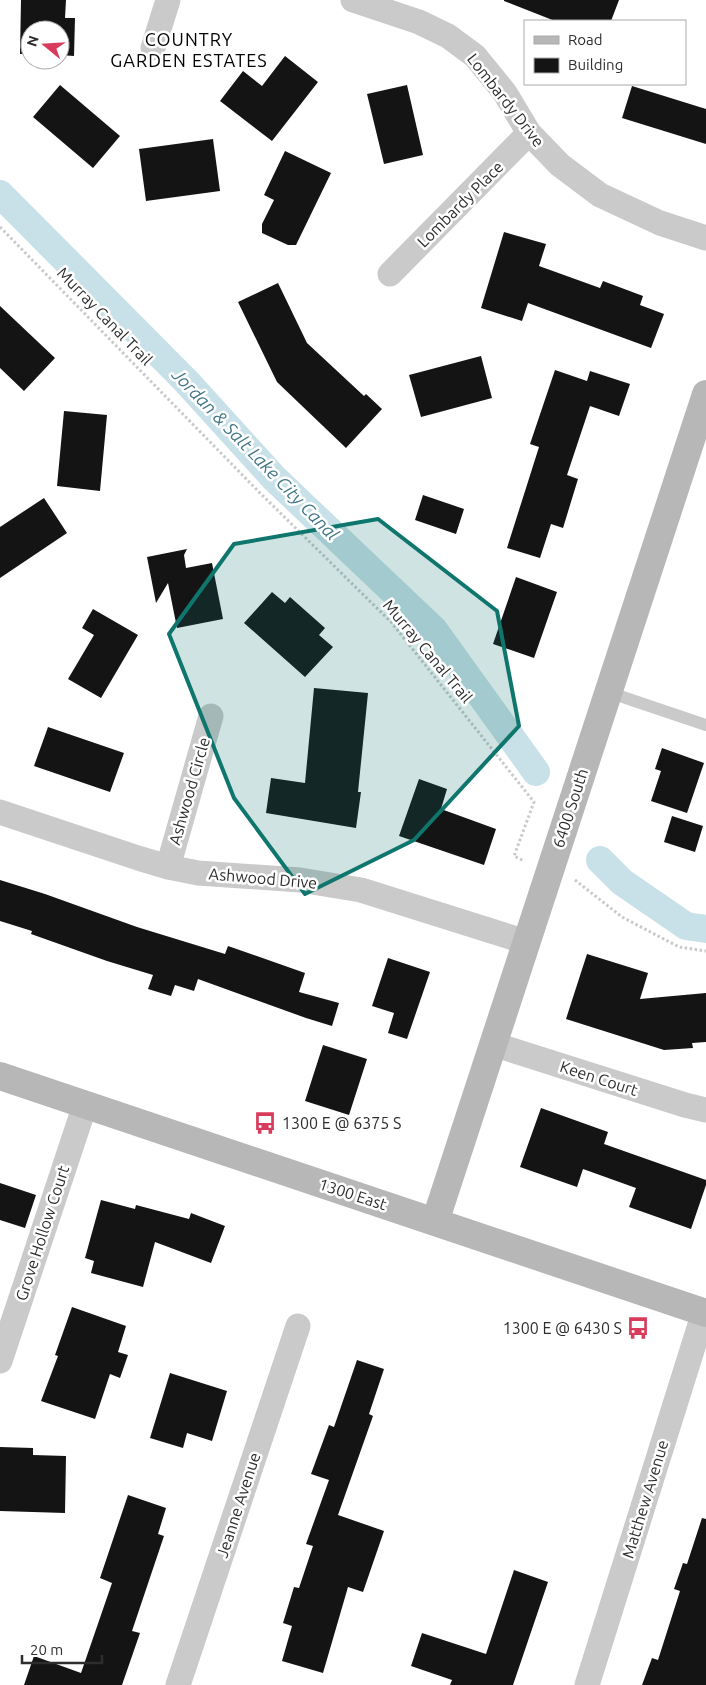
<svg xmlns="http://www.w3.org/2000/svg" width="706" height="1685" viewBox="0 0 706 1685" font-family="Ubuntu,sans-serif">
	<rect width="100%" height="100%" fill="#fff"/>
	<g fill="none" stroke-linecap="round" stroke-linejoin="round">
		<path stroke="#c8e0e8" stroke-width="28" d="M0,194L186,381L274,478L434,630L536,772
			M600,860L622,882L686,926L706,929"/>
	</g>
	<path fill="#141414" d="M21,0H66L65,18H75L74,56L60,55V30H30V54H20Z
		M504,0H619L611,21H555L504,1Z
		M285,56L318,82L272,141L220,101L243,71L262,86Z
		M60,85L120,136L93,168L33,117Z
		M407,85L423,155L384,164L367,94Z
		M632,86L706,109V144L622,118Z
		M213,139L220,191L146,201L139,149Z
		M285,151L331,173L296,245H288L262,233V224L274,200L264,195Z
		M504,232L546,244L539,266L600,288L603,281L643,296L640,305L664,314L651,348L528,303L522,321L481,308Z
		M278,283L307,343L364,396L366,394L382,409L346,448L277,382L238,302Z
		M0,306L55,358L24,391L0,368Z
		M481,356L492,398L421,417L409,375Z
		M555,370L587,381L590,371L630,384L619,416L590,406L567,475L578,479L563,528L551,524L540,558L507,548L539,447L530,444Z
		M64,411L107,415L100,491L57,486Z
		M423,495L464,509L456,534L415,520Z
		M44,498L67,533L0,578V527Z
		M187,549L184,555L186,568L212,563L223,619L177,628L168,583L156,603L147,557Z
		M516,577L557,592L534,658L493,644Z
		M272,592L285,603L290,597L325,628L319,635L333,647L305,677L244,623Z
		M93,609L138,635L101,698L68,679L94,635L82,628Z
		M314,688L368,693L358,792H361L356,828L266,813L271,778L305,783Z
		M48,727L124,753L110,792L34,766Z
		M662,748L704,763L687,813L651,801L661,771L655,769Z
		M419,779L447,789L441,809L496,829L484,865L399,836Z
		M672,816L703,826L695,852L664,842Z
		M0,880L45,894L137,927L225,954L228,946L305,973L299,992L339,1003L332,1026L306,1018L198,979L194,991L175,985L171,996L148,989L153,975L107,961L31,934L32,931L0,921Z
		M587,954L648,973L640,999L706,993V1042L692,1043L693,1048L664,1050L566,1019Z
		M388,958L430,972L407,1039L388,1033L394,1013L372,1006Z
		M323,1045L367,1059L349,1115L305,1101Z
		M541,1108L608,1132L604,1144L706,1180V1185L691,1229L629,1207L636,1188L583,1169L577,1187L520,1167Z
		M0,1183L36,1195L25,1228L0,1220Z
		M101,1200L135,1209L136,1205L189,1219L191,1213L225,1226L211,1263L155,1242L143,1287L91,1273L94,1261L85,1258Z
		M72,1307L126,1326L118,1352L128,1355L120,1378L110,1374L95,1419L41,1401L58,1356L55,1355Z
		M357,1360L384,1369L369,1414L373,1416L338,1515L384,1531L363,1592L348,1587L323,1673L282,1661L292,1626L283,1623L294,1587L299,1588L313,1546L306,1544L329,1480L311,1474L329,1425L334,1427Z
		M170,1373L227,1391L212,1441L187,1433L183,1448L150,1438Z
		M0,1447L33,1448V1455L66,1456L65,1513L0,1511Z
		M128,1495L166,1508L158,1534L164,1536L132,1631L140,1633L122,1685H24L34,1656L81,1673L112,1583L100,1578Z
		M702,1518L706,1519V1685H642L652,1658L658,1660L680,1591L674,1589L683,1563L687,1564Z
		M514,1570L548,1582L513,1685H450L452,1680L411,1666L422,1633L486,1654Z"/>
	<g fill="none" stroke-linecap="round" stroke-linejoin="round">
		<path stroke="#cacaca" stroke-width="3" stroke-dasharray="2.5 2.5" stroke-linecap="butt" d="M0,227L260,493L391,622L534,802L514,856L524,861
			M575,880L622,917L679,947L706,951"/>
		<path stroke="#cacaca" stroke-width="12" d="M608,692L706,725"/>
		<path stroke="#cacaca" stroke-width="25" d="M353,0L419,22L448,36L475,56L505,93L529,133L560,165L600,195L660,223L706,238
			M153,48L168,0
			M390,274L529,133
			M0,812L138,858L168,867L198,873L300,880L361,890L526,942
			M168,867L211,716
			M493,1044L685,1105L706,1110
			M0,1361L85,1105
			M178,1685L298,1326
			M587,1685L704,1312"/>
		<path stroke="#b7b7b7" stroke-width="28" d="M0,1076L706,1313
			M435,1222L706,394"/>
	</g>
	<path fill="#0f766e" fill-opacity="0.2" stroke="#0f766e" stroke-width="4" stroke-linejoin="round" d="M378,519L497,611L519,726L414,840L305,894L234,798L169,634L234,544Z"/>
	<defs>
		<symbol id="bus-bare" viewBox="-9 -9 18 18"><path d="M-5-6H5V4H4V6H2V4H-2V6H-4V4H-5ZM-3.5-4V0h7V-4ZM-3.5 1.2v1.5H-2V1.2ZM2 1.2v1.5H3.5V1.2Z" fill="#d83b5b" stroke="#fff" stroke-width="2.5" paint-order="stroke"/></symbol>
	</defs>
	<g fill-rule="evenodd">
		<use href="#bus-bare" x="249" y="1107" width="32" height="32"/>
		<use href="#bus-bare" x="622" y="1312" width="32" height="32"/>
	</g>
	<g text-anchor="middle" dominant-baseline="central" stroke-width="5" stroke-linejoin="round" paint-order="stroke">
		<g font-size="16" fill="#2d2d2d" stroke="#fff">
			<text transform="translate(506 100) rotate(52)">Lombardy Drive</text>
			<text transform="translate(460 204) rotate(-45)">Lombardy Place</text>
			<text transform="translate(105 316) rotate(46)">Murray Canal Trail</text>
			<text transform="translate(428 651) rotate(50)">Murray Canal Trail</text>
			<text transform="translate(189 791) rotate(-74)">Ashwood Circle</text>
			<text transform="translate(570 808) rotate(-72)">6400 South</text>
			<text transform="translate(263 878) rotate(5)">Ashwood Drive</text>
			<text transform="translate(599 1078) rotate(18)">Keen Court</text>
			<text transform="translate(353 1194) rotate(18)">1300 East</text>
			<text transform="translate(42 1233) rotate(-72)">Grove Hollow Court</text>
			<text transform="translate(645 1499) rotate(-73)">Matthew Avenue</text>
			<text transform="translate(238 1505) rotate(-72)">Jeanne Avenue</text>
		</g>
		<g font-size="16" fill="#2d2d2d" stroke="#fff" text-anchor="start">
			<text x="282" y="1123">1300 E @ 6375 S</text>
			<text x="622" y="1328" text-anchor="end">1300 E @ 6430 S</text>
		</g>
		<g font-size="18" letter-spacing="1" fill="#000" stroke="#fff">
			<text x="189" y="39">COUNTRY<tspan x="189" dy="21">GARDEN ESTATES</tspan></text>
		</g>
		<g font-size="18" font-style="italic" fill="#417688" stroke="#fff">
			<text transform="translate(256 454) rotate(46)">Jordan &amp; Salt Lake City Canal</text>
		</g>
	</g>
	<rect x="524" y="20" width="162" height="65" fill="#ffffff" stroke="#ababab"/>
	<rect x="534" y="36" width="25" height="8" fill="#b7b7b7" stroke="#ababab"/>
	<text x="568" y="45" font-size="15" fill="#2d2d2d">Road</text>
	<rect x="534" y="58" width="25" height="15" fill="#141414" stroke="#ababab"/>
	<text x="568" y="70" font-size="15" fill="#2d2d2d">Building</text>
	<g transform="translate(45 45) rotate(288)"><circle r="24" fill="#ffffff" stroke="#ababab"/>
	<path d="M0-4L9 19L0 12L-9 19Z" fill="#d83b5b"/>
	<text y="-8" font-size="14" font-weight="bold" text-anchor="middle" fill="#2d2d2d">N</text>
	</g>
	<path d="M22 1655v8h80v-8" fill="none" stroke="#2d2d2d" stroke-width="2.5"/>
	<text x="30" y="1655" font-size="15" fill="#2d2d2d" stroke="#ffffff" stroke-width="4" paint-order="stroke">20 m</text>
</svg>
